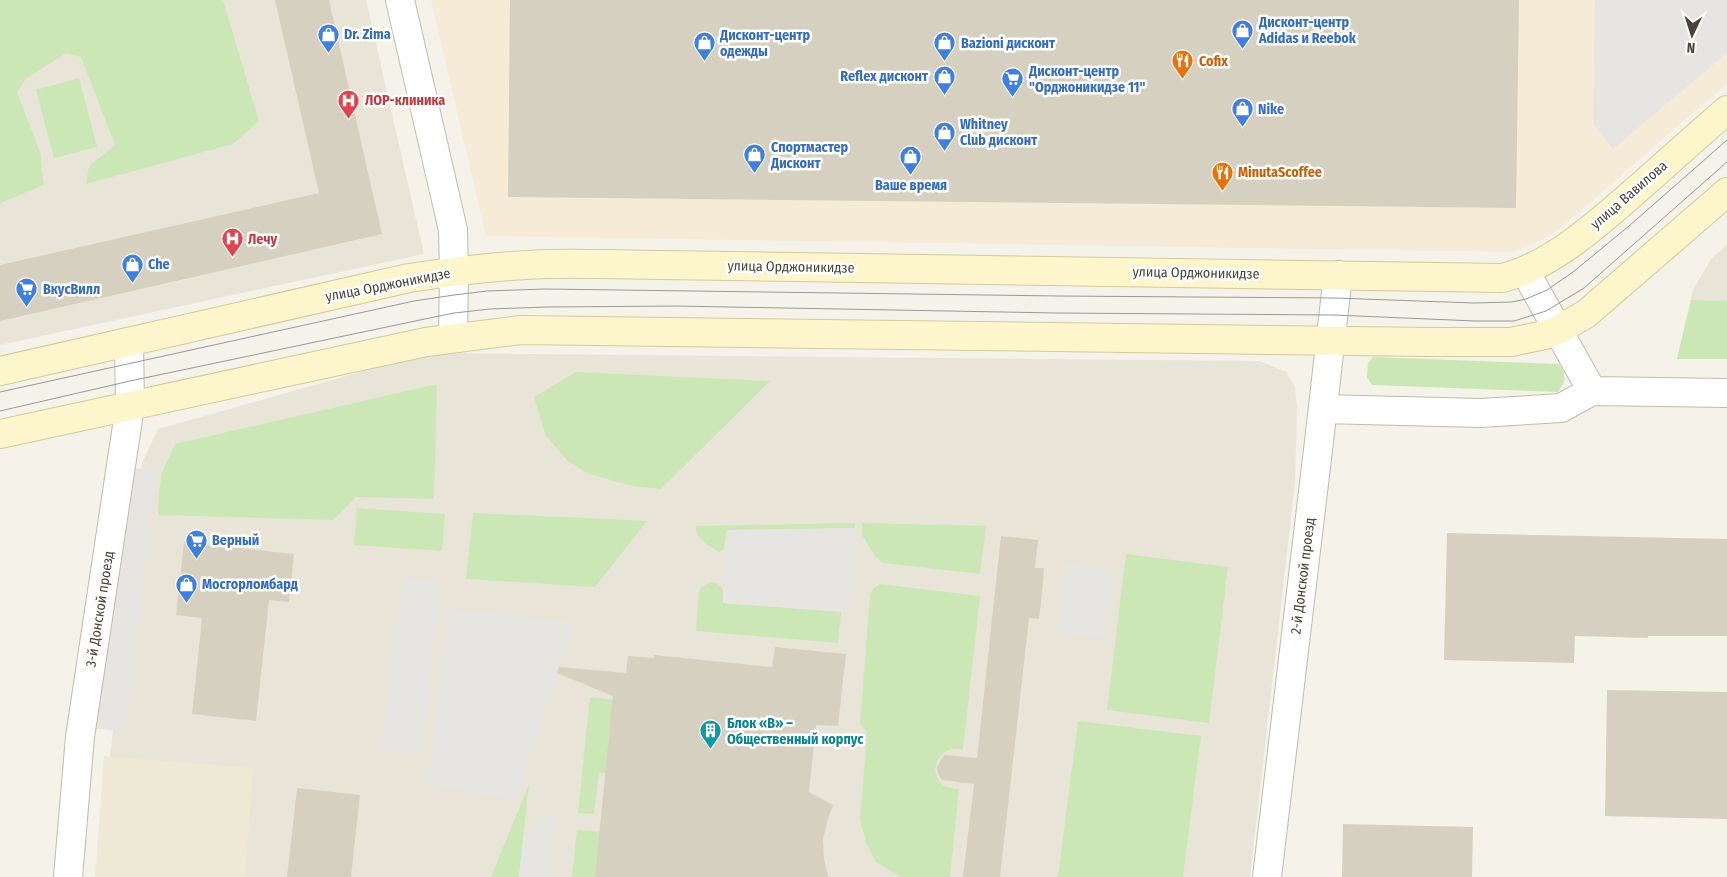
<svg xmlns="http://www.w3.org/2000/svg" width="1727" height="877" viewBox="0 0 1727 877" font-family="'Fira Sans Condensed',sans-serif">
	<rect width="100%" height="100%" fill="#f5f2ea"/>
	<path fill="#e8e5d8" d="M0,0H366L424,254L0,345Z
		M1727,244V359H1677L1693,290L1711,259Z
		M428,353L1260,361L1286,372L1295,387L1297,409L1295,483L1250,877H97L142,463L158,429Z"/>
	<path fill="#f5ebd7" d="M431,0H1727V83L1562,227L1540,241L1514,252L486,236Z"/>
	<path fill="#ede9d5" d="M104,756L253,768L245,877H95Z"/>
	<path fill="#cbe7b5" d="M0,0H223L259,121L233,144L86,184L89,166L115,145L81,57L66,53L26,79L17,92L40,152L44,185L0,203Z
		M79,78L97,147L54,158L36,90Z
		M1691,300L1727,301V359H1677Z
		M1373,357L1559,364C1567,375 1566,381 1558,392L1372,385L1367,377L1368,363Z
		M576,372L770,381L661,489L632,486L587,473L568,461L546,436L534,397Z
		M437,384L434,499L356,497L333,520L158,515L159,492L162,472L175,444Z
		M357,508L445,514L442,551L354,545Z
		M473,513L647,521L595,587L466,579Z
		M855,523V528L727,530L724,549L719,552C710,546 694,538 696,526Z
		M862,523L986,526L980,574L883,563L875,556L862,535Z
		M1126,554L1228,567L1209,723L1107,710Z
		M711,582L718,584L723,589V603L841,612L838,643L696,631L699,593L701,587Z
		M880,584L980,596L963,750C958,749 952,748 947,751C934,756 931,776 943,785C948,788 954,788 959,789L950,877H901L876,862L866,842L860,820L867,732L860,724L870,596L873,589Z
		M590,697L613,700L606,773H599L594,814L578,813Z
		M1078,721L1201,736L1183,877H1058Z
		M529,784L519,877H491Z
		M577,830L600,832L595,877H572Z"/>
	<path fill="#e6e5e1" d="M1595,0H1727V53L1613,149L1593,124Z
		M125,467L156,471L125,732L93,728Z
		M855,528L848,612L723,603L727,530Z
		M1066,565L1113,570L1105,638L1058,632Z
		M403,578L441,583L420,754L381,750Z
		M449,609L572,623L516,800L428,784Z
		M555,803L548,877H519L523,841Z"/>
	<path fill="#d6d0c0" d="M275,0H329L382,234L0,321V265L319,193Z
		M510,0H1519L1516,208L508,197Z
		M1447,533L1727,539V636H1648V638L1575,636L1574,663L1444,660Z
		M1001,536L1038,540L1035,568H1044L1042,594L1039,619L1029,618L1000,877H963L974,784L942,780L938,774L937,767L944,755L977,758Z
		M184,542L294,554L289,602L269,600L256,721L192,714L202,618L176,615Z
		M775,647L846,654L838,726L816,725L809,792L833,805L828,819L823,839L824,859L828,877H595L613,696L557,673L559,667L626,673L628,656L654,658V655L772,667Z
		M1607,690L1727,692V819L1605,816Z
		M297,788L360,795L351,877H287Z
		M1343,824L1473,827L1472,877H1342Z"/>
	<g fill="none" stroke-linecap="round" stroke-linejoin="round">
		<defs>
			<path id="street" d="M400,0L453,230L454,271L453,338
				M1525,271L1592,391
				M1323,409L1481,413L1561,408L1592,391L1727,393
				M68,877L80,737L130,406L129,342
				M1267,877L1318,450L1338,275"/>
			<path id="secondary" d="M0,371L409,278C456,271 503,265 550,264C588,263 625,265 662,265L1502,278C1553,266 1603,219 1641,186C1670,160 1698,135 1727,110
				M0,434L426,342L521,330L1430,342H1511L1545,335L1558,330L1586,314L1727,192"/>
		</defs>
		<use href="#street" stroke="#c0bbad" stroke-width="30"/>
		<use href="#secondary" stroke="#d3ca9b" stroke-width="30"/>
		<use href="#street" stroke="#fff" stroke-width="28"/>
		<use href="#secondary" stroke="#fdf6cc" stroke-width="28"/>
		<path stroke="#989898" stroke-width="1" d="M0,392L414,301L454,295L487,291L545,289L1058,296L1335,298L1474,303L1512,302L1526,299L1547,290L1573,272L1629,226L1727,140
			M0,411L130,381L420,320L454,313L490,309L547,307L675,306L1057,313L1334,315L1475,321H1514L1546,311L1584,288L1727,162"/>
	</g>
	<defs>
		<symbol id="shop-pin" viewBox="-11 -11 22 30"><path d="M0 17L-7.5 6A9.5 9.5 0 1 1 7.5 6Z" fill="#3f7fe0" stroke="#fff"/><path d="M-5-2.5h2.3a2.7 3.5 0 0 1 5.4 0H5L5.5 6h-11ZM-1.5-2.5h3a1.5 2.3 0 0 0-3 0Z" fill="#fff"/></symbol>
		<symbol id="restaurant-pin" viewBox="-11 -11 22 30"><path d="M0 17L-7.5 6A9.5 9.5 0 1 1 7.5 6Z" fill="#e8710a" stroke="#fff"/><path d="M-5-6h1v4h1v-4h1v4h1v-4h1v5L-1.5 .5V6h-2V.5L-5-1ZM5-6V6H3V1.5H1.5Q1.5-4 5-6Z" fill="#fff"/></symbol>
		<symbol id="supermarket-pin" viewBox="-11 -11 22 30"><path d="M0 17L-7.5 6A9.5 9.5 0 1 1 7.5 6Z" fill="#3f7fe0" stroke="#fff"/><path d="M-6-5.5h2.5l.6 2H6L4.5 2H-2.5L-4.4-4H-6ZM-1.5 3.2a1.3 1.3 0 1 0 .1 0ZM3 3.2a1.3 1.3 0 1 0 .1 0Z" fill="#fff"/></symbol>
		<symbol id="hospital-pin" viewBox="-11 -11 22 30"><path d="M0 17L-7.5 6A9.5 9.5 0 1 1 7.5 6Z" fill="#e0444e" stroke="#fff"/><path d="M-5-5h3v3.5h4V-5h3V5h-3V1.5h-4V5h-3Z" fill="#fff"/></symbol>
		<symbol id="building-pin" viewBox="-11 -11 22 30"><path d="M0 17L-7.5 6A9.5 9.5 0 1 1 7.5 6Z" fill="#0f9aa8" stroke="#fff"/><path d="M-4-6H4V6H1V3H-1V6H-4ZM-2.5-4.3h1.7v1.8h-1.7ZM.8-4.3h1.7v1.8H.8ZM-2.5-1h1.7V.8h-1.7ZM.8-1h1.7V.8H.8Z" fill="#fff"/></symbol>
	</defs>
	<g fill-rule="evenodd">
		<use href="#shop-pin" x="1230" y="18" width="25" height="34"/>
		<use href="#shop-pin" x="316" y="22" width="25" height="34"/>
		<use href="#shop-pin" x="692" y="30" width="25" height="34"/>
		<use href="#shop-pin" x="932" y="30" width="25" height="34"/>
		<use href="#restaurant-pin" x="1170" y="48" width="25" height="34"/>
		<use href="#shop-pin" x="932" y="64" width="25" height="34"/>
		<use href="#supermarket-pin" x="1000" y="66" width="25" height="34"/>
		<use href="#hospital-pin" x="336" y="88" width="25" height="34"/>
		<use href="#shop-pin" x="1230" y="96" width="25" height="34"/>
		<use href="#shop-pin" x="932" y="120" width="25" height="34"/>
		<use href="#shop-pin" x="742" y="142" width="25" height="34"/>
		<use href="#shop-pin" x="898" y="144" width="25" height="34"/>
		<use href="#restaurant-pin" x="1210" y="160" width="25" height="34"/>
		<use href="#hospital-pin" x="220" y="226" width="25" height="34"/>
		<use href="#shop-pin" x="120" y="252" width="25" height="34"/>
		<use href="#supermarket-pin" x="14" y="276" width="25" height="34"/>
		<use href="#supermarket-pin" x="184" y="528" width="25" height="34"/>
		<use href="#shop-pin" x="174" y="572" width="25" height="34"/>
		<use href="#building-pin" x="698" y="718" width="25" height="34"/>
	</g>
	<g text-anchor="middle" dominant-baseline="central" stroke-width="5" stroke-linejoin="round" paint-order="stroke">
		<g font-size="14" font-weight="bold" fill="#366cbe" stroke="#fff" text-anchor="start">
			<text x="1259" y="22">Дисконт-центр<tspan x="1259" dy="16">Adidas и Reebok</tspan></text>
			<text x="344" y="34">Dr. Zima</text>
			<text x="720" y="35">Дисконт-центр<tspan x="720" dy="16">одежды</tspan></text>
			<text x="961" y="43">Bazioni дисконт</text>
			<text x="1029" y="71">Дисконт-центр<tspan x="1029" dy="16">"Орджоникидзе 11"</tspan></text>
			<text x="928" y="76" text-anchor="end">Reflex дисконт</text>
			<text x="1258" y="109">Nike</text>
			<text x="960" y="124">Whitney<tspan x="960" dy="16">Club дисконт</tspan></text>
			<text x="771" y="147">Спортмастер<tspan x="771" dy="16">Дисконт</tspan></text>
			<text x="911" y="185" text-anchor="middle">Ваше время</text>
			<text x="148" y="264">Che</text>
			<text x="43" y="289">ВкусВилл</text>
			<text x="212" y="540">Верный</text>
			<text x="202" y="584">Мосгорломбард</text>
		</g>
		<g font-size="14" font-weight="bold" fill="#c56008" stroke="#fff" text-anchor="start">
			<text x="1199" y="61">Cofix</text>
			<text x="1238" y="172">MinutaScoffee</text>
		</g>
		<g font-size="14" font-weight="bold" fill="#be3a42" stroke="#fff" text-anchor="start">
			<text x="365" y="100">ЛОР-клиника</text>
			<text x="248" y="239">Лечу</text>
		</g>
		<g font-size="14" fill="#494438" stroke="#fff">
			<text transform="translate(1629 195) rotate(-41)">улица Вавилова</text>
			<text transform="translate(791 267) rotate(1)">улица Орджоникидзе</text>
			<text transform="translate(1196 273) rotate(1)">улица Орджоникидзе</text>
			<text transform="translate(388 285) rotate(-11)">улица Орджоникидзе</text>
			<text transform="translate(1303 576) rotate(-83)">2-й Донской проезд</text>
			<text transform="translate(100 609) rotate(-81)">3-й Донской проезд</text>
		</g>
		<g font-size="14" font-weight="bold" fill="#0d838f" stroke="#fff" text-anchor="start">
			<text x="727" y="723">Блок «В» –<tspan x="727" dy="16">Общественный корпус</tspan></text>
		</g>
	</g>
	<g transform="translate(1692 35) rotate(184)" stroke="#ffffff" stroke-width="4" paint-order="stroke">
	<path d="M0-4L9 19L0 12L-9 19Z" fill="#494438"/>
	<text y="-8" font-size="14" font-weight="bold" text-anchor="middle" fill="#494438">N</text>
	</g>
</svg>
